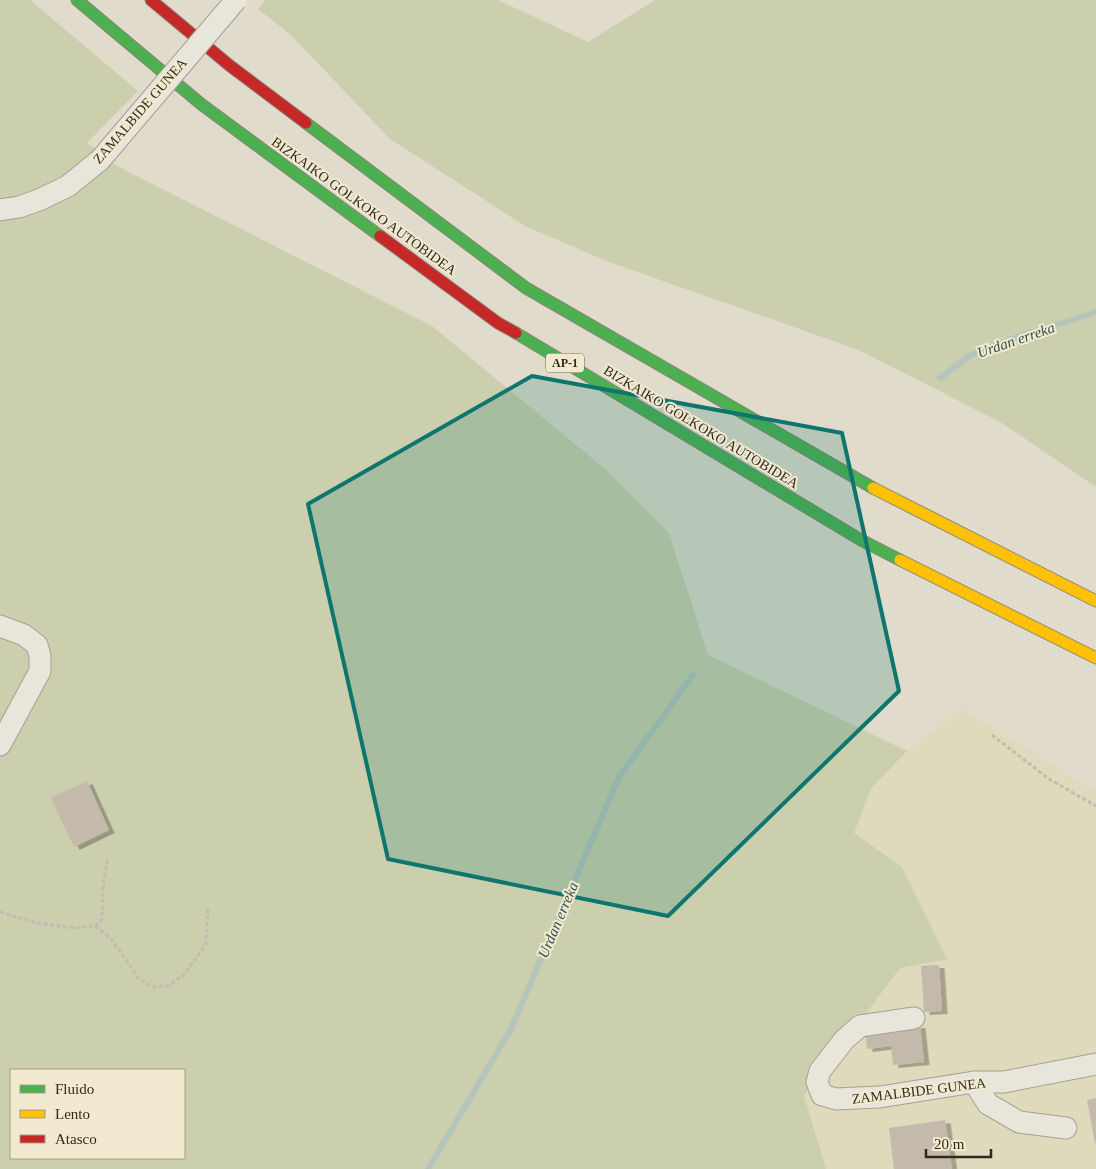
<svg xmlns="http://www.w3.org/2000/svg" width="1096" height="1169" viewBox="0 0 1096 1169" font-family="'Times New Roman',serif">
	<defs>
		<filter id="shadow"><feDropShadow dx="5.5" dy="3" stdDeviation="0" flood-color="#0004"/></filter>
	</defs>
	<rect width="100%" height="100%" fill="#e0dbca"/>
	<path fill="#dfdabb" d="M963,709L1096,792V1169H826L804,1096L900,968L902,867L854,833L871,789L907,751Z"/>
	<path fill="#cccfad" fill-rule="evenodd" d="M0,0H30L138,91L87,143L117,166L432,326L605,469L669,533L708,655L907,751L871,789L854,833L902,867L947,959L900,968L804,1096L826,1169H0ZM11,1070H184V1158H11Z
		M265,0H498L588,42L655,0H1096V487L1002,423L859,350L609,262L525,226L390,139L290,34L258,9Z"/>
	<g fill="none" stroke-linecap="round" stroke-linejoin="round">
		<path stroke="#b5c5bc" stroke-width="6" d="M940,378L971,355L1020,336L1096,312
			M428,1169L511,1029L619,777L693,675"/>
	</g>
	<path fill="#c3baab" filter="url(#shadow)" d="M87,781L109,830L74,847L51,798Z
		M939,965L942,1011L924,1012L921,966Z
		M920,1025L924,1062L893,1065L891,1046L867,1049L865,1031Z
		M1096,1098V1143H1095L1087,1100Z
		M945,1120L952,1169H894L889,1128Z"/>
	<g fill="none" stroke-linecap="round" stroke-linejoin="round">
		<defs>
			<path id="street" d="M0,210L19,207L39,200L68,186L100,160
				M0,626L24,635L37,645L40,656V671L0,745
				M914,1018L860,1026L844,1040L820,1071L817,1082L822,1095L836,1099L880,1097L974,1082H1004L1096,1064
				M974,1082L988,1104L1019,1122L1066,1128"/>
			<path id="fast" d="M77,0L201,104L380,236
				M306,123L526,288L873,488
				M516,333L861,540L900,560"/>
			<path id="slow" d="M873,488L1096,601
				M900,560L1096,658"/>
			<path id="jam" d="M151,0L229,65L306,123
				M380,236L498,323L516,333"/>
		</defs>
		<use href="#street" stroke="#a5a094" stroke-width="23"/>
		<use href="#fast" stroke="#8a857a" stroke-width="13"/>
		<use href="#slow" stroke="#8a857a" stroke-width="13"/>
		<use href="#jam" stroke="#8a857a" stroke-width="13"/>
		<path stroke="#c1bcb3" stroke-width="3" stroke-dasharray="4 2.5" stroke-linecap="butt" d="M992,735L1049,779L1096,806
			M0,912L41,924L75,928L95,926L109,937L120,951L139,979L154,987L168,986L184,975L206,944L208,907
			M95,926L102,919L103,885L108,857"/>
		<use href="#street" stroke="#e8e5db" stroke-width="21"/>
		<use href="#fast" stroke="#4caf50" stroke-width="11"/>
		<use href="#slow" stroke="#ffc107" stroke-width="11"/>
		<use href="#jam" stroke="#c62828" stroke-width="11"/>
		<defs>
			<path id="street-bridge" d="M100,160L236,0"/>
		</defs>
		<use href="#street-bridge" stroke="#a5a094" stroke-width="23" stroke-linecap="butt"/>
		<use href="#street-bridge" stroke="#e8e5db" stroke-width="21"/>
	</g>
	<path fill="#0f766e" fill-opacity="0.2" stroke="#0f766e" stroke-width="4" stroke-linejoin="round" d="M532,376L842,433L899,691L668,916L388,859L308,504Z"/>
	<g text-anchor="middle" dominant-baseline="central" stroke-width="4" stroke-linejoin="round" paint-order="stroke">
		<rect fill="#f1ead0" stroke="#6b6353" stroke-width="1" x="546" y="353.5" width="38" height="19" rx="4"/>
		<g font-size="12" font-weight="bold" fill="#32291d">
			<text x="565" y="363">AP-1</text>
		</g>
		<g font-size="14" fill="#32291d" stroke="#f1ead0">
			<text transform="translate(140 111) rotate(-49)">ZAMALBIDE GUNEA</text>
			<text transform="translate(364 206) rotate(36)">BIZKAIKO GOLKOKO AUTOBIDEA</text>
			<text transform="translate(701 427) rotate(31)">BIZKAIKO GOLKOKO AUTOBIDEA</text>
			<text transform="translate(919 1091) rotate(-7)">ZAMALBIDE GUNEA</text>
		</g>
		<g font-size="15" font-style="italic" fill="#2e5050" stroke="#f1ead0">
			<text transform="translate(1016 340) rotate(-19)">Urdan erreka</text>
			<text transform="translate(558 920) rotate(-67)">Urdan erreka</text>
		</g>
	</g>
	<rect x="10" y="1069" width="175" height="90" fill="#f1ead0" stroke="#a59d88"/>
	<rect x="20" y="1085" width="25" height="8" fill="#4caf50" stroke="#a59d88"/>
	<text x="55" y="1094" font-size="15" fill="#32291d">Fluido</text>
	<rect x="20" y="1110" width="25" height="8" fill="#ffc107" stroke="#a59d88"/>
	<text x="55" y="1119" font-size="15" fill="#32291d">Lento</text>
	<rect x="20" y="1135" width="25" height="8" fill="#c62828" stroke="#a59d88"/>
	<text x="55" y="1144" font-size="15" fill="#32291d">Atasco</text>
	<path d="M926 1149v8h65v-8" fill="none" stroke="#32291d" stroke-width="2.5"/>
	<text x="934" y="1149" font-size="15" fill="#32291d" stroke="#f1ead0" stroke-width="4" paint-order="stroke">20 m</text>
</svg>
